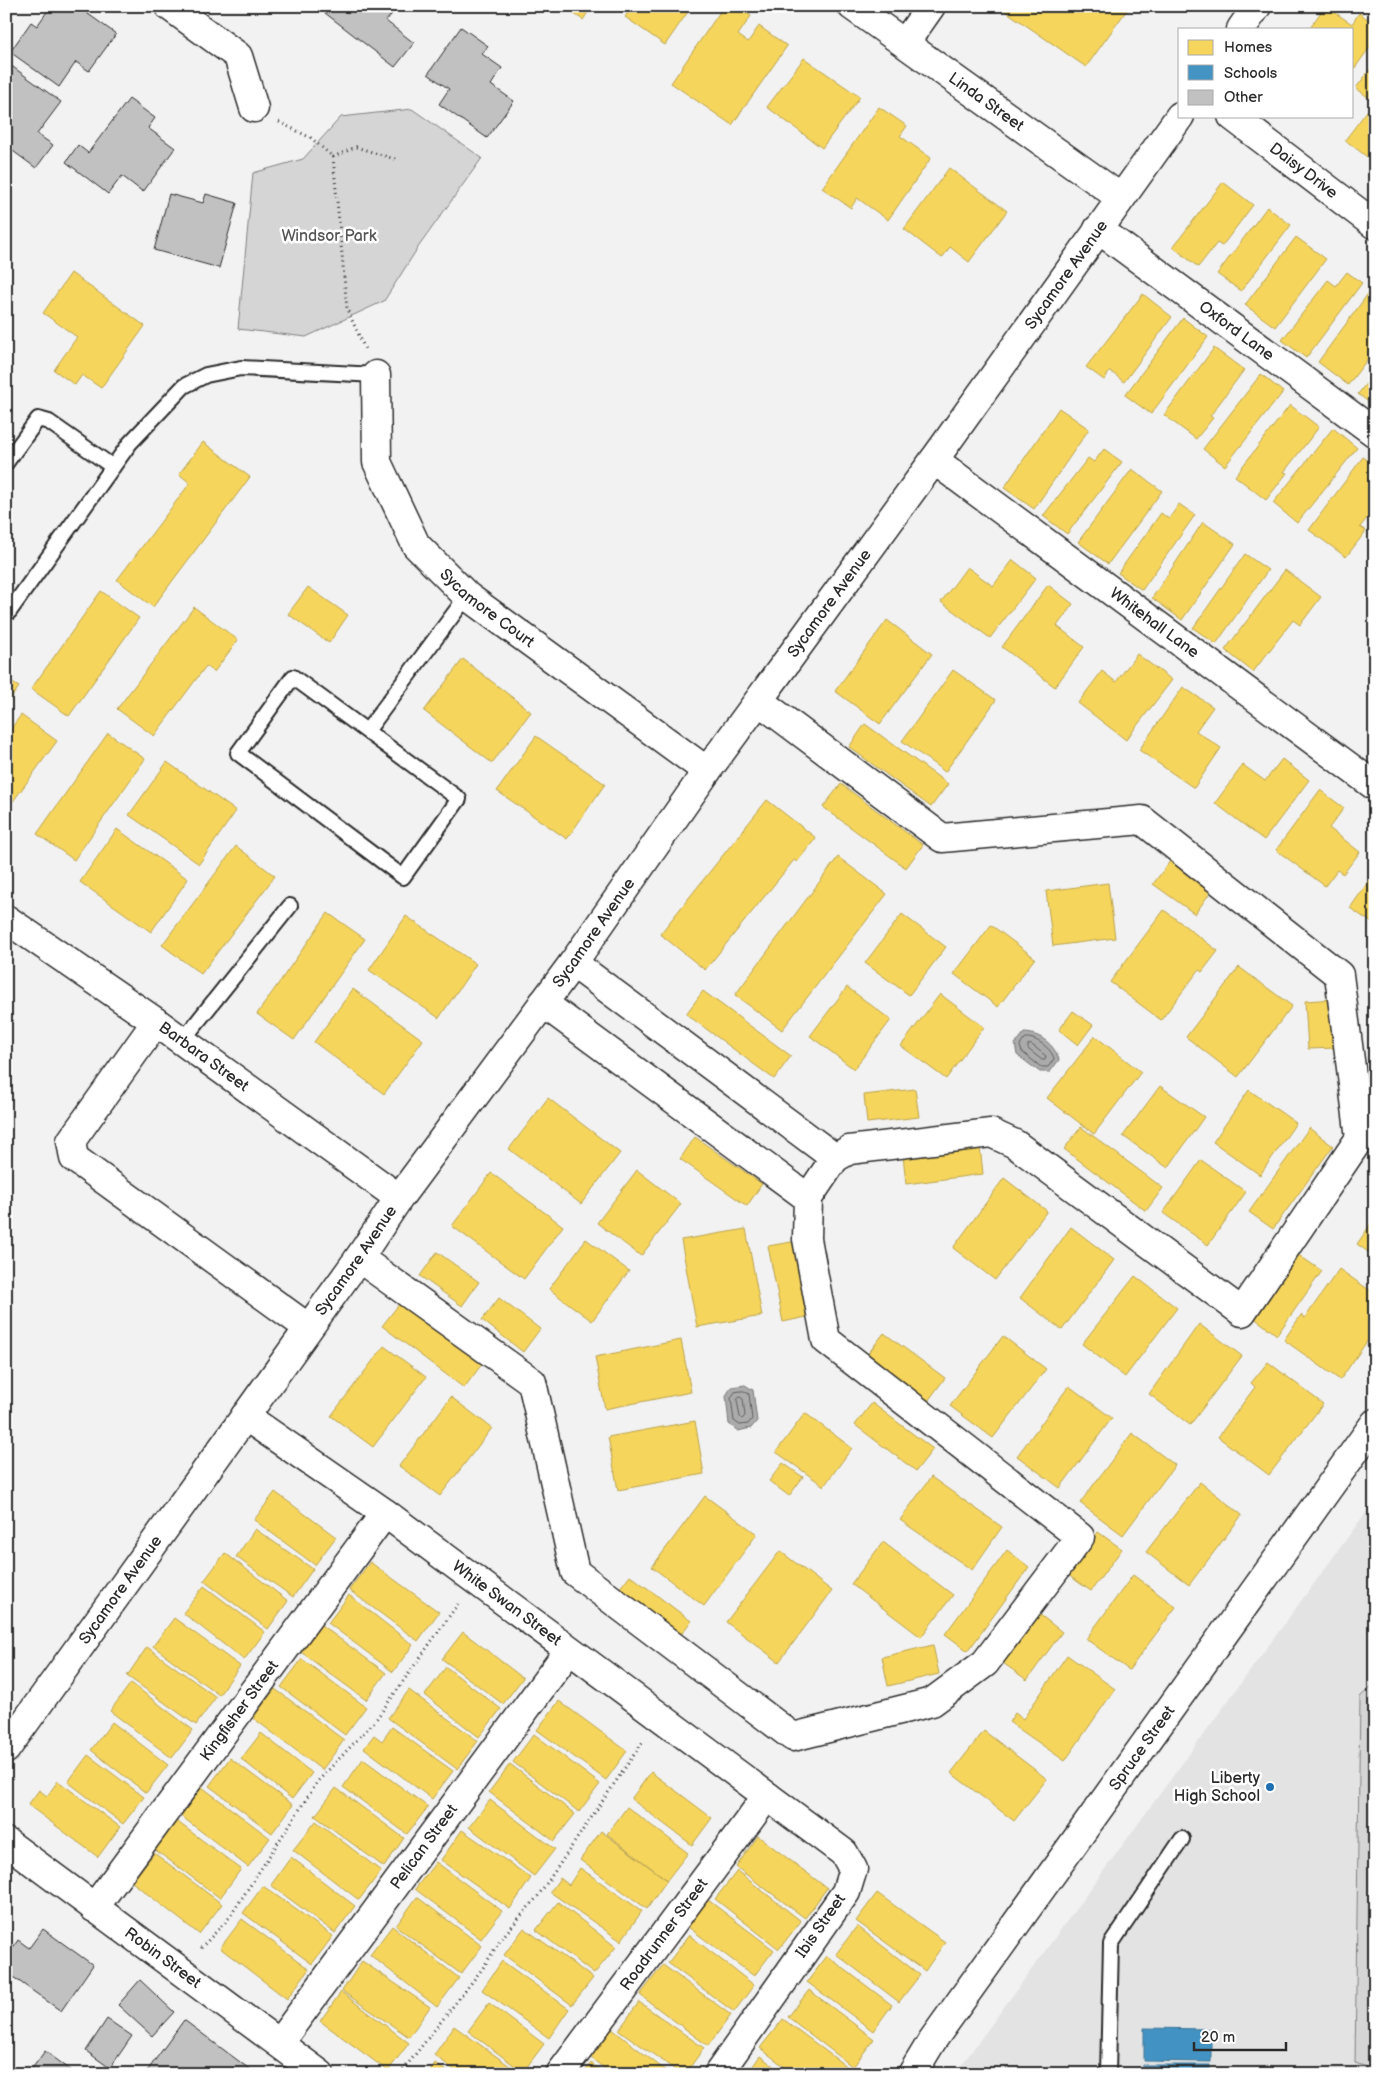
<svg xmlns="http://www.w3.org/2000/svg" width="1381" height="2080" viewBox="0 0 1381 2080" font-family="'Balsamiq Sans',sans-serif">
	<rect width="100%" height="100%" fill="#f2f2f2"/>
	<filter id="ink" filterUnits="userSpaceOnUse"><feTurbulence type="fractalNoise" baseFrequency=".02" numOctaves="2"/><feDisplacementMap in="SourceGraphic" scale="10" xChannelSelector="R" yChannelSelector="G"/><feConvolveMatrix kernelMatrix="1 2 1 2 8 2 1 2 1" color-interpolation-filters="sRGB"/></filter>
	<g filter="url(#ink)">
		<path fill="#e3e3e3" d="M1375,1500V2074H955Z"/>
		<path fill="#d5d5d5" stroke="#808080" d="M412,109L482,158L419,246L384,301L306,337L238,329L253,173L303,159L341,117Z
			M1375,1683V2070L1355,2063L1360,1697Z"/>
		<path fill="#ababab" stroke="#787878" d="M1024,1033C1040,1033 1055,1045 1059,1060L1050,1072H1040L1017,1055L1015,1044Z
			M745,1385L753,1390L757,1421L751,1428L738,1431L729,1424L726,1396L731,1387Z"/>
		<path fill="#f6d55c" stroke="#b9a24d" d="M563,6H592L583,20Z
			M632,6H692L665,45L625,17Z
			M724,6H737L751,16L738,35L748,42L759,26L787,46L732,125L671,83Z
			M1006,6H1128L1129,7L1086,67L1004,10Z
			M1325,6L1352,24L1359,13L1375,24V40L1352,72V29H1309Z
			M804,58L860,97L822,148L767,107Z
			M1375,63V163L1345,140L1374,102L1356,88Z
			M879,107L907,126L900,136L931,158L888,220L857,198L851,208L822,188Z
			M949,168L1007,211L969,262L950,247L942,258L904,229Z
			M1223,182L1253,205L1222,246L1217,243L1198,267L1173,247Z
			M1267,207L1291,225L1241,291L1217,274Z
			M1296,237L1326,259L1275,327L1245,305Z
			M1347,272L1362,283L1306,358L1282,340L1328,280L1336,286Z
			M71,273L145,326L101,388L82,375L75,385L54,370L77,337L43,313Z
			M1370,291L1375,295V349L1348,385L1318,362Z
			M1143,294L1172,317L1124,382L1110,371L1104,380L1086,367Z
			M1183,318L1208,337L1151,414L1125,395Z
			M6,333L11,337L6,344Z
			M1214,348L1244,370L1210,416L1213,418L1196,439L1164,415Z
			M1375,372V407L1358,394Z
			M1261,374L1283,392L1225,466L1203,449Z
			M1290,405L1319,427L1284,472L1287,473L1266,500L1235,476Z
			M1059,408L1089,429L1034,509L1004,488Z
			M1333,428L1357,448L1297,523L1273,503Z
			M203,442L250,477L153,607L117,580L190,483L179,474Z
			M1104,449L1122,462L1067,534L1043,516L1088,458L1094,462Z
			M1363,457L1375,466V508L1360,527L1366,531L1346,557L1309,530Z
			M1132,469L1162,491L1108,564L1078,542Z
			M1179,504L1195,515L1142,590L1118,573L1161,513L1169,519Z
			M1203,522L1235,544L1182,620L1152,598Z
			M1245,554L1268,570L1216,644L1193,628Z
			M1013,560L1036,578L990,638L941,602L967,567L993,586Z
			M1285,570L1321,597L1300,625L1293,620L1253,672L1225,650Z
			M1048,585L1073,604L1057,626L1084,647L1055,687L1002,647Z
			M308,587L348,615L329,643L288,614Z
			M101,591L139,618L69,716L31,689Z
			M194,607L238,640L214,672L206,666L154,736L117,709Z
			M887,620L932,654L880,724L835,691Z
			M1137,654L1172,680L1126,740L1078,703L1102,671L1116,682Z
			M463,659L531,712L492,763L424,711Z
			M953,670L996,700L945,772L902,741Z
			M6,679L19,687L6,705Z
			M1183,687L1213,707L1196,731L1221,748L1194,788L1139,750Z
			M21,715L57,741L6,811V735Z
			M865,724L948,784L931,807L849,747Z
			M108,733L145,759L74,860L37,834Z
			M536,736L605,784L567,839L497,791Z
			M1282,759L1309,780L1264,840L1215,803L1243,765L1265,781Z
			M167,762L236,811L199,864L129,815Z
			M841,784L923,845L906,868L823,807Z
			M1320,790L1344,808L1329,828L1360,852L1343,874L1337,870L1325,886L1276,850Z
			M767,800L816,838L797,862L794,860L705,970L660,934Z
			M117,829L188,879L151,932L80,882Z
			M236,846L275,876L201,974L162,945Z
			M838,857L887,894L782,1030L735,995Z
			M1171,860L1212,890L1195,914L1153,884Z
			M1375,872V925L1350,908Z
			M1108,883L1115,938L1053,946L1046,891Z
			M1164,910L1218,951L1202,972L1199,970L1161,1020L1110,982Z
			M328,913L365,939L294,1040L257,1014Z
			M902,914L946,947L909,995L865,963Z
			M406,916L476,964L439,1018L369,970Z
			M991,925L1035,958L998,1007L954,974Z
			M1239,967L1292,1006L1238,1077L1186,1037Z
			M847,987L891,1020L854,1069L810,1036Z
			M353,989L423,1040L384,1094L314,1042Z
			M703,991L791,1056L774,1079L686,1014Z
			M940,994L984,1027L946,1079L901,1046Z
			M1334,999L1336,1048L1308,1049L1305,1001Z
			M1073,1011L1093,1025L1078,1045L1059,1030Z
			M1095,1036L1141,1072L1094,1134L1047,1098Z
			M1370,1045H1375V1118Z
			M1160,1086L1204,1117L1168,1168L1123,1136Z
			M915,1089L919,1117L867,1123L864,1095Z
			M1249,1090L1296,1123L1260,1175L1213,1142Z
			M548,1098L620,1153L581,1204L509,1149Z
			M1081,1127L1163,1188L1146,1211L1064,1149Z
			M1309,1128L1333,1146L1273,1229L1249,1212Z
			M695,1137L762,1184L747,1206L680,1159Z
			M980,1146L983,1174L906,1184L903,1155Z
			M1201,1160L1246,1192L1208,1245L1163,1213Z
			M637,1170L681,1204L641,1256L597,1223Z
			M491,1173L563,1226L524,1279L452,1226Z
			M1004,1178L1047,1211L995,1280L953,1248Z
			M1375,1218V1257L1357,1244Z
			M1071,1227L1114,1260L1062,1330L1020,1298Z
			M746,1229L762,1316L697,1327L681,1240Z
			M586,1239L629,1271L592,1321L549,1289Z
			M797,1241L811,1316L783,1322L768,1246Z
			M437,1252L479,1282L462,1306L420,1276Z
			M1297,1254L1322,1271L1277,1335L1253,1317Z
			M1339,1269L1375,1294V1330L1340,1380L1284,1340L1301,1315L1305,1318Z
			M1135,1276L1177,1308L1125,1377L1082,1344Z
			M499,1298L540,1329L523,1352L482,1320Z
			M400,1303L482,1364L464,1388L382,1326Z
			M1199,1324L1242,1356L1190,1425L1149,1394Z
			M884,1333L945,1378L928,1401L867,1355Z
			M1003,1336L1046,1369L993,1438L950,1406Z
			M681,1340L691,1392L605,1409L595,1357Z
			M384,1346L426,1377L373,1447L331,1416Z
			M1268,1362L1323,1404L1269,1475L1218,1437L1255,1387L1251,1383Z
			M1069,1386L1112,1418L1060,1488L1017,1456Z
			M451,1397L492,1428L440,1496L399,1466Z
			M872,1403L933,1449L916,1471L855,1425Z
			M805,1413L852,1448L824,1486L776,1452Z
			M695,1421L704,1474L618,1490L608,1437Z
			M1132,1433L1175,1465L1123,1535L1080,1503Z
			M783,1463L803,1477L789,1496L769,1481Z
			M931,1477L1002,1527L972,1570L900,1520Z
			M1200,1482L1242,1515L1189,1585L1146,1552Z
			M275,1492L336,1537L315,1565L254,1520Z
			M705,1496L757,1534L704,1606L652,1567Z
			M255,1529L313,1569L293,1597L236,1557Z
			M1098,1532L1122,1549L1091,1591L1068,1575Z
			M883,1542L953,1595L921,1637L851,1584Z
			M1007,1550L1029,1567L968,1651L945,1634Z
			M780,1551L832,1591L779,1662L726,1622Z
			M225,1553L288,1601L268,1629L204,1581Z
			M370,1562L439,1612L418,1641L349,1590Z
			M630,1575L691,1621L674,1644L612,1598Z
			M1133,1575L1176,1607L1129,1670L1086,1639Z
			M204,1586L265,1632L244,1660L183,1613Z
			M349,1595L413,1645L393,1672L328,1623Z
			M1039,1614L1062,1632L1027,1680L1003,1663Z
			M174,1618L240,1666L219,1695L153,1646Z
			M321,1625L386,1673L366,1700L301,1652Z
			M463,1632L523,1678L503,1704L442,1659Z
			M933,1645L939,1674L888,1686L882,1657Z
			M147,1647L216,1697L196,1725L127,1676Z
			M1067,1655L1115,1689L1065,1761L1009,1722L1015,1713L1023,1719Z
			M302,1659L366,1707L345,1735L281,1687Z
			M446,1667L501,1709L479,1737L425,1695Z
			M131,1683L193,1730L172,1758L110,1711Z
			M275,1689L344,1740L322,1770L253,1718Z
			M409,1690L478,1741L457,1769L388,1718Z
			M559,1701L627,1751L606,1780L537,1730Z
			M112,1722L168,1765L146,1793L91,1750Z
			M392,1727L453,1771L432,1799L364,1748L374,1735L382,1741Z
			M984,1731L1047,1779L1014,1821L951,1773Z
			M261,1733L312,1773L292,1799L241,1759Z
			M534,1734L600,1784L579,1812L513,1762Z
			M88,1755L144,1797L123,1824L68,1782Z
			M230,1758L293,1805L272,1833L209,1786Z
			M363,1759L428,1807L407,1834L343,1787Z
			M510,1764L575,1814L554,1841L489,1792Z
			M651,1772L712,1818L692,1845L631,1799Z
			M58,1781L120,1827L98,1857L28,1805L39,1790L47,1796Z
			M202,1787L270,1838L248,1867L181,1816Z
			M336,1788L404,1838L384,1867L315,1816Z
			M490,1800L555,1849L534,1876L469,1827Z
			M627,1807L688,1853L667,1880L607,1834Z
			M175,1820L241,1869L220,1898L154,1849Z
			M316,1821L381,1871L359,1900L293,1850Z
			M462,1830L531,1878L510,1909L441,1860Z
			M601,1831L667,1880L647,1909L580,1860Z
			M758,1836L827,1888L805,1918L736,1867Z
			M154,1853L222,1904L199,1934L132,1882Z
			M291,1857L355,1906L335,1933L271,1885Z
			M436,1862L502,1911L481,1939L415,1889Z
			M580,1868L642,1911L621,1941L550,1892L560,1878L569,1885Z
			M737,1871L801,1921L779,1949L715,1899Z
			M263,1886L333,1936L312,1964L243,1913Z
			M877,1893L945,1942L925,1971L856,1921Z
			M417,1897L482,1946L461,1974L396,1926Z
			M708,1900L774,1950L754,1976L688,1927Z
			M558,1902L616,1947L594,1974L536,1930Z
			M242,1919L309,1969L287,1999L220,1948Z
			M392,1926L459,1978L437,2007L370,1955Z
			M857,1926L920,1975L899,2002L836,1954Z
			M524,1928L593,1978L572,2005L504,1955Z
			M689,1935L754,1985L734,2012L668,1963Z
			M827,1956L892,2005L873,2031L807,1982Z
			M362,1961L430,2007L409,2037L342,1991Z
			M502,1961L569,2009L549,2038L482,1990Z
			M663,1965L731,2015L708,2046L640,1995Z
			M809,1990L874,2039L853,2067L788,2017Z
			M341,1992L409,2043L388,2071L320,2021Z
			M639,2002L704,2048L685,2074H681L619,2030Z
			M489,2003L544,2044L523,2072L468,2031Z
			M783,2019L851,2070L848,2074H794L760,2048Z
			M454,2026L521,2074H460L434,2055Z
			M612,2029L670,2074H611L590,2057Z
			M760,2056L784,2074H747Z
			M435,2063L450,2074H428Z
			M591,2063L605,2074H583Z"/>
		<path fill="#4393c3" stroke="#3c7495" d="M1144,2028L1211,2029V2062L1144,2061Z
			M1143,2065H1210V2074H1143Z"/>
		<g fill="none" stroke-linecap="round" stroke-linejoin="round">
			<path stroke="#5e5e5e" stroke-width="1" d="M1026,1038C1036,1037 1052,1049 1054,1059L1048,1067H1041L1022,1052L1020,1046Z
				M1032,1045L1046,1056L1045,1060H1042L1028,1049V1045Z
				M744,1391L749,1394L752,1419L748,1424L740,1425L734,1421L731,1398L735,1392Z
				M740,1397L743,1399L745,1416L742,1419L740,1417L737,1400Z"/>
		</g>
		<path fill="#c1c1c1" stroke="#2b2b2b" d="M51,6H77L116,34L89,71L76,62L59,87L10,52L31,22L37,26Z
			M316,6H393L396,9L386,21L414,43L395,67Z
			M461,27L488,46L482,54L502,68L491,85L514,101L487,138L439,104L449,89L428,74Z
			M6,62L61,102L37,134L53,145L36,168L6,146Z
			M129,99L155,118L148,128L175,148L143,192L122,176L108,194L66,162L78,145L88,153Z
			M169,194L203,203L206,194L237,203L219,268L154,250Z
			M43,1929L93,1965L61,2011L6,1972V1958L18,1940L29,1948Z
			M140,1980L174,2012L152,2036L118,2005Z
			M107,2019L132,2036L110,2068L86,2051Z
			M184,2020L256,2074H145Z
			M45,2051L76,2074H28Z"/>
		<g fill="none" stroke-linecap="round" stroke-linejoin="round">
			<defs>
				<path id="service" d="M6,463L38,419L49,422L113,467
					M6,610L9,612L130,443L184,386L206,375L241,368L376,375
					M293,677L459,799L403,877L238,753Z
					M367,731L467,596
					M182,1041L290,906
					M1108,2074L1111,1944L1182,1839"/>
				<g id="minor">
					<path d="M169,6L238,56L254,108"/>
					<path id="s1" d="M852,6L1121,198"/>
					<path d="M905,43L931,6"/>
					<path id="s2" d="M1232,116L1375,225"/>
					<path id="s3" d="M1098,229L1375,433"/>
					<path id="s4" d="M376,375L377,462L416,545L467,596L707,771"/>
					<path id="s5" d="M934,460L1375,786"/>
					<path id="s6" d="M6,919L156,1022L399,1198"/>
					<path d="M573,963L835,1158"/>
					<path d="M543,1003L808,1198"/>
					<path d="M156,1022L71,1141L74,1158L307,1327"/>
					<path d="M359,1258L532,1382L575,1572L793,1737L932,1702L985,1663L1080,1537L826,1340L807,1239L808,1198L835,1158L849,1150L991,1133L1015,1144L1242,1312L1360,1138L1339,975L1142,820L942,838L759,701"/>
					<path id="s7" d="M245,1416L385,1513L844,1853L853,1869L846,1892L718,2074"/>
					<path id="s8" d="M6,1842L320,2074"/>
					<path id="s9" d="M94,1908L385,1513"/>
					<path id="s10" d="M279,2043L569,1650"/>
					<path id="s11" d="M560,2074L767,1796"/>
					<path id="s12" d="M912,2074L932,2041L1375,1423"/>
				</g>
				<g id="tertiary">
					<path d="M1241,29L1257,6"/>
					<path id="s13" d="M6,1749L359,1258L399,1198L573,963L707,771L934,460L1180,116"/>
				</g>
			</defs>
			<use href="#service" stroke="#2b2b2b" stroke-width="18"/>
			<use href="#minor" stroke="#2b2b2b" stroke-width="31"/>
			<use href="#tertiary" stroke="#2b2b2b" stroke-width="31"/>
			<path stroke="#2b2b2b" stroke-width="3" stroke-dasharray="1 4" stroke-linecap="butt" d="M279,122L311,138L333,157L347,309L365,349
				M333,157L356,147L398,160
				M201,1948L229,1918L318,1781L375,1721L458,1604
				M400,2074L483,1968L501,1939L538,1896L644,1740"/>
			<use href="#service" stroke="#fff" stroke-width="14"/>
			<use href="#minor" stroke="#fff" stroke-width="28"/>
			<use href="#tertiary" stroke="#fff" stroke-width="28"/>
		</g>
	</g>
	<circle fill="#1f6fb2" stroke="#fff" stroke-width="2" cx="1270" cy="1787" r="5"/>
	<g text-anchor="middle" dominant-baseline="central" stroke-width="5" stroke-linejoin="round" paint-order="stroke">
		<g font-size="16" fill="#2b2b2b" stroke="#fff">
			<text stroke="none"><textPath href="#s1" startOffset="165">Linda Street</textPath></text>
			<text stroke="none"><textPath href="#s2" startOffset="90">Daisy Drive</textPath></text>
			<text stroke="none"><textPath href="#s13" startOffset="1816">Sycamore Avenue</textPath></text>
			<text stroke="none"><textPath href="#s3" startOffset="172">Oxford Lane</textPath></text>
			<text stroke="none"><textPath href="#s13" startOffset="1411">Sycamore Avenue</textPath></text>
			<text stroke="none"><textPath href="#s4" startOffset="274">Sycamore Court</textPath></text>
			<text stroke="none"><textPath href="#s5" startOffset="274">Whitehall Lane</textPath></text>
			<text stroke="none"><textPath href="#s13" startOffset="1006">Sycamore Avenue</textPath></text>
			<text stroke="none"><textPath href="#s6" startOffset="241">Barbara Street</textPath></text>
			<text stroke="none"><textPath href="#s13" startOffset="601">Sycamore Avenue</textPath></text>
			<text stroke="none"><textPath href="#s13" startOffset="196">Sycamore Avenue</textPath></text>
			<text stroke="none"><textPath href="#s7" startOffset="322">White Swan Street</textPath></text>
			<text stroke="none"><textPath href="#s9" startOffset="245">Kingfisher Street</textPath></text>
			<text stroke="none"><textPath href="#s12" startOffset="399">Spruce Street</textPath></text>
			<text stroke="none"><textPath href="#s10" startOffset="244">Pelican Street</textPath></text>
			<text transform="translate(821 1926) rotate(-55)">Ibis Street</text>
			<text stroke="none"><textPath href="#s11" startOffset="174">Roadrunner Street</textPath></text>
			<text stroke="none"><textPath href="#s8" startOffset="195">Robin Street</textPath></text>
		</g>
		<g font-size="16" fill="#565656" stroke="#fff">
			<text x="329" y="236">Windsor Park</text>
		</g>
		<g font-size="16" fill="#2b2b2b" stroke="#fff" text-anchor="end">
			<text x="1260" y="1778">Liberty<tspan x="1260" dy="18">High School</tspan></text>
		</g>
	</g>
	<rect width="1381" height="2080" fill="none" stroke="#fff" stroke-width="25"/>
	<rect x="12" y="12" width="1356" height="2055" fill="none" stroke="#2b2b2b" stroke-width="2" filter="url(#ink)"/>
	<rect x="1178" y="28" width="175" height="90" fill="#ffffff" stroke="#aaaaaa"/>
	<rect x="1188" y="40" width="25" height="15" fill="#f6d55c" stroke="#aaaaaa"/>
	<text x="1224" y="52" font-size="15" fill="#2b2b2b">Homes</text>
	<rect x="1188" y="65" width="25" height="15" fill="#4393c3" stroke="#aaaaaa"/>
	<text x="1224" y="78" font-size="15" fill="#2b2b2b">Schools</text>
	<rect x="1188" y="90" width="25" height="15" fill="#c1c1c1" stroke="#aaaaaa"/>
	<text x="1224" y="102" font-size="15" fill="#2b2b2b">Other</text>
	<path d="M1194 2042v8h92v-8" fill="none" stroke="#2b2b2b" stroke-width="2.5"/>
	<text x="1201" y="2042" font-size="15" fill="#2b2b2b" stroke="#ffffff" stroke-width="4" paint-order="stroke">20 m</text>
</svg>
